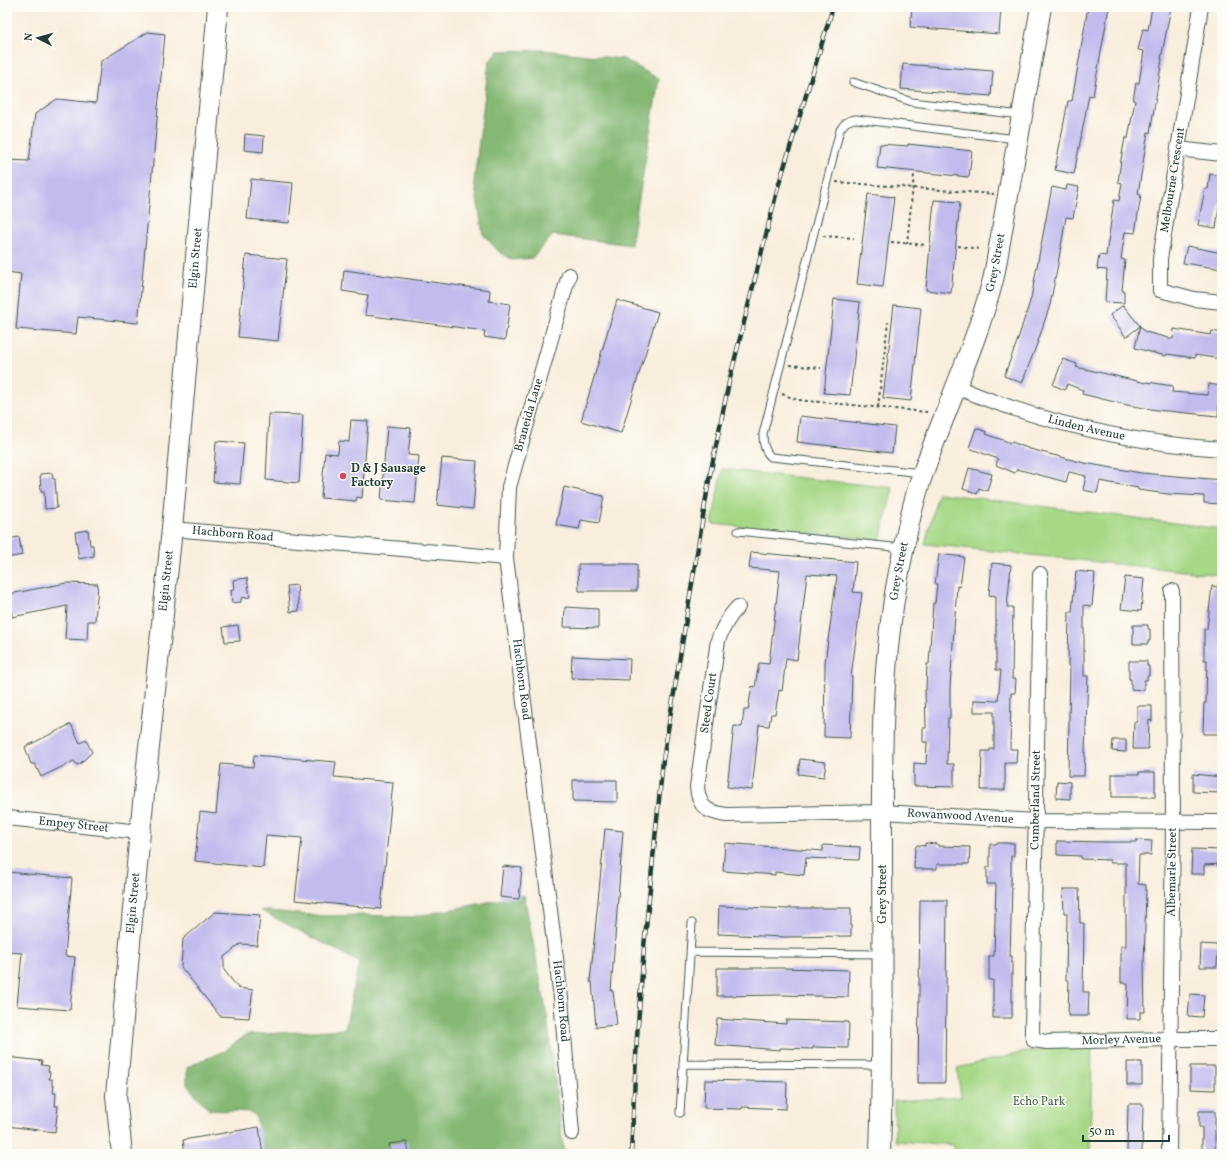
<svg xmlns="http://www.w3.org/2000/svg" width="1229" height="1161" viewBox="0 0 1229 1161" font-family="Vollkorn,serif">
	<rect width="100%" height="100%" fill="#fdfcf7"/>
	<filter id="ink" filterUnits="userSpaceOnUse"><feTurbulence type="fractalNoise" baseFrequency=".025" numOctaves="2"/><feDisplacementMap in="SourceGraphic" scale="8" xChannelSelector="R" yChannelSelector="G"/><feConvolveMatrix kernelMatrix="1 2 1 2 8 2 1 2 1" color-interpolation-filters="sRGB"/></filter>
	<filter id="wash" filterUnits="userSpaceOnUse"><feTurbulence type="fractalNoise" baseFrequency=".012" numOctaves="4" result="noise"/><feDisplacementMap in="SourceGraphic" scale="16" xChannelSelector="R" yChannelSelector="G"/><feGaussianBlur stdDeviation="0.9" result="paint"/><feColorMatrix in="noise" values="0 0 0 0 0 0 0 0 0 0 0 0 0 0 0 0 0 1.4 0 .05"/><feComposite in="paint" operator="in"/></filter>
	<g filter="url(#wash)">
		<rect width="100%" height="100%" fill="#f9eedd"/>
		<path fill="#a6d886" stroke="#628a5d" d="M722,469L893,488L880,540L712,524Z
			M938,493L1222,529V575L925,544Z
			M1092,1042L1090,1154H955L954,1145L895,1141L894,1101L961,1097L957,1068L1025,1052Z"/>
		<path fill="#84b873" stroke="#527a54" d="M543,50L623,59L659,79L631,245L553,235L532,258L512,260L499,252L483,234L474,181L489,62L498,51Z
			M524,895L547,1015L564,1154H265L256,1118L251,1112L209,1110L187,1085V1067L224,1051L246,1035L345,1029L359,962L260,910L320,916L363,915L412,917Z"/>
		<g id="blocks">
			<path fill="#c2bcee" d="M912,7L1001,8L999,34L910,27Z
				M1088,7H1109L1093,96L1089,95L1074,174L1055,170L1068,101H1072Z
				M1152,7H1171L1161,59H1162L1160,72L1150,133L1148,132L1145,150L1138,194L1141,195L1135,233L1125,232L1121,259L1125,260L1122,290L1124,291V303L1105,302L1107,270L1097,269L1099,255L1106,256L1114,200L1119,201L1122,183L1118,182L1121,160L1125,138H1128L1135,101L1133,100L1136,83H1139L1144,51L1138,50L1143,29L1148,30Z
				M148,32L165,34L138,323L78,317L76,334L16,329L21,274L7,272L8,160L29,161L35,114L57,99L96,103L101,61Z
				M903,64L993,71L991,96L901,89Z
				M245,134L264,136L263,152L244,150Z
				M880,144L908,146V144L972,151L969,177L877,168Z
				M1210,174L1222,176V201L1220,200L1216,228L1198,225L1205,189H1208Z
				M251,179L293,183L289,223L247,219Z
				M1067,185L1079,187L1073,218L1066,217L1058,264L1050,305L1037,344L1022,383L1004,376L1017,342L1031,298L1052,187L1066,190Z
				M868,194L894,197L883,287L857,284Z
				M934,200L960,202L951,293L926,290Z
				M1187,246L1222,253V269L1183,263Z
				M246,255L287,259L278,341L238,337Z
				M344,270L490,290L489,301L510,304L505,340L484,337L485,331L365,315L368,295L342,291Z
				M834,299L860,302L850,395L824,393Z
				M617,300L658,312L621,433L581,421Z
				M894,305L921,308L911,401L883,398Z
				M1123,305L1140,326L1126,337L1110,315Z
				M1140,326L1145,332L1173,339L1174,329L1211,335L1212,331L1222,333L1221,359L1195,355V358L1167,354L1166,356L1135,348Z
				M1063,359L1077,364L1076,367L1146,383V382L1173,386L1172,392L1208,395L1209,384L1221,386L1218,416L1157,410L1127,405L1082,394L1083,390L1067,384L1065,390L1053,385Z
				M269,414L303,415L299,483L266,480Z
				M800,416L895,427L892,453L797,442Z
				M351,420L368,421L362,498L357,497L356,501L321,498L325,453L338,454L339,441L349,442Z
				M387,426L411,428L408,455L419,456L415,503L381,500Z
				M976,428L987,432L986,434L1011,443L1012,442L1030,449L1084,463L1141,473L1222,480V504L1204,503V496L1168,494L1138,490V488L1100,481L1097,493L1083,490L1086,476L1069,472L1066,482L1017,469L1015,473L996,465L998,459L969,448Z
				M216,441L244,443L240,484L213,482Z
				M442,458L477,461L473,509L437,505Z
				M969,468L992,474L987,491L979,488L977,494L963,489Z
				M52,473L53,479H55L57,508L45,509L44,491H41L40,474Z
				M564,487L604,496L599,523L581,520L579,529L556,525Z
				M88,530L90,545H93L94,556L79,559L75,532Z
				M19,537L22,555L7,558V539Z
				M751,552L856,562L853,592L862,593L851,677H852L850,738L824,737L825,662L837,576L807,574L797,660L786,658L782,691L779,690L775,714H771L769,726L759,725L752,790L727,787L734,726L742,727L744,710H748L752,686L755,687L759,663L769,664L780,571L749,568Z
				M939,554L964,557L960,587L957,586L950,687V718H948L947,764H954V787L914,786V763L926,764L927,742H923V728H926L925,690H926L927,664H929L933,603H935L937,584H935Z
				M992,563L1011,565L1007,607H1013L1012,679H1016L1015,693H1011L1010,749H1017L1016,763H1005V790H981L982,751H990V749H994V712H974V700L998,701L1001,670H996V596L989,595Z
				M578,564H637V591H579Z
				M1076,571L1095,573L1092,606L1084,605V676H1088L1084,776H1068L1070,666H1068L1069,612H1072Z
				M1125,577L1144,579L1141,611L1121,609Z
				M247,578L250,597L241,598V602L232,603L231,590H234L233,580Z
				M67,583L98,584L95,621H88L87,640L65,639L67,606L12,617L9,594Z
				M297,585L299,611L290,612L287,586Z
				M1212,586L1222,587V734H1203L1204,703H1206L1207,660H1204V629H1207Z
				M565,607L598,609V628L564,627Z
				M238,625L240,641L225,642L223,627Z
				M1133,625H1148V629H1150V641H1148V644H1133Z
				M572,656L630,659L629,680L571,678Z
				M1129,661H1147V666H1149V676H1147V680H1144V690L1131,689V679H1129Z
				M1137,706H1152V721L1149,720L1148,749H1133L1134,722H1137Z
				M71,724L80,743L86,740L92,752L81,763L77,765L74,761L41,777L35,764H31L25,747Z
				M1113,740H1126V752L1112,751Z
				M254,755L336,762L334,777L393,782L381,909L295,900L302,838L266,835L263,868L195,861L200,812L216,814L221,764L253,767Z
				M800,759L826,762L824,777L798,774Z
				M1139,772H1155V797H1112V774H1139Z
				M1193,774L1222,777V793L1193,792Z
				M573,780H617V802L573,801Z
				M1057,781L1070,782V799L1056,798Z
				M605,829L623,831L611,991H613L617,1025L596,1027L592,982H590Z
				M1136,840L1152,841L1151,855H1139L1138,884L1146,885V888L1144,966L1145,1012H1140V1019H1127L1128,983H1121V946H1126V863H1110V860L1081,859V856L1057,855V841L1106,842H1136Z
				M725,843L823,851V845L860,847L859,860L806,858L804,875L775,872V875L723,871Z
				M925,843L938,844V846L970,847L969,864H937V869H914L915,848L917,845L925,846Z
				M996,843H1014V856H1011V887H1012L1010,956H1012V1018H993V980H989V956H994L996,884H987V867H990V844H996Z
				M1192,849L1222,850V864L1204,865V874H1191Z
				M503,866L522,868L519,899L500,897Z
				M7,872L72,878L65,956L75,957L70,1010L17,1006L22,953L7,952Z
				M1063,889H1079L1080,923H1084L1083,992H1089L1088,1016H1068L1069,980H1066L1067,913H1064Z
				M920,900H947L945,1083H918Z
				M719,906L789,909V908H851V936L784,937L718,934Z
				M215,912L260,915L257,945L240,944L224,957V970L238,988L253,990L249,1018L220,1016L181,967L183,939Z
				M1201,944L1218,945L1217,967H1200Z
				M717,968H782L849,970L848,997L782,995L717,996Z
				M1190,994L1204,995L1202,1017L1188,1016Z
				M717,1019L786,1024V1020L849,1022L848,1048L813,1047V1049L780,1048V1050L715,1045Z
				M7,1057L42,1061L41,1065L49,1066L48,1071L50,1072L49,1079H52V1086H54L53,1093H56L55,1106H58L55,1132L7,1126Z
				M1127,1062H1142V1085H1127Z
				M1190,1066H1215V1090L1190,1089Z
				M705,1080L787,1082L786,1109L742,1107V1109L704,1108Z
				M1128,1104H1143L1142,1152H1127Z
				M1199,1111H1215V1154H1202V1127H1199Z
				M259,1127L263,1154H185L183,1140Z
				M407,1142L409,1154H391L389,1144Z"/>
		</g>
	</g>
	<g filter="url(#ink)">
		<use href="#blocks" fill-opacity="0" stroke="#40584d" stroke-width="1"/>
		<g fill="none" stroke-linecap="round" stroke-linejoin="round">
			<defs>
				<path id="lane" d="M853,82L912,102L1021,115
					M922,473L771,457C764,451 763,443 763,434L840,130C845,122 848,120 856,119L1016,139
					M738,531L903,548
					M691,952L882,954
					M683,1064L881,1065
					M680,1113L692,923"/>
				<g id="street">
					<path d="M1201,7L1160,259V290L1194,299L1222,302"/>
					<path d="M1178,149L1222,154"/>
					<path id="s1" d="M569,275L509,487L506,558L561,998L572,1133"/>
					<path id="s2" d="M956,387C1040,422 1131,443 1222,449"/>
					<path id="s3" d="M172,529L506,558"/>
					<path id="s4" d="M1040,574L1032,1033L1034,1040L1047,1042L1170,1039H1222"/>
					<path id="s5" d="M738,607C728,617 723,627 718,640L697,787C699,808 707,812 726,815L882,812L1035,821L1222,822"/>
					<path id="s6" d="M7,818L140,832"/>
					<path id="s7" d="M1169,1154L1173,821L1172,591"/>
				</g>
				<g id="secondary">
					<path id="s8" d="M122,1154L116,1096L140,832L172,529L218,7"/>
					<path id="s9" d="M880,1154C883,1058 883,962 882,866C882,773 880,680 896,588C903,551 911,506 924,470C947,405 977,343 994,276L1041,7"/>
				</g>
			</defs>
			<use href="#lane" stroke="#40584d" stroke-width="9"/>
			<use href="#street" stroke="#40584d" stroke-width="16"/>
			<use href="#secondary" stroke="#40584d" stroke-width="22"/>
			<path stroke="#40584d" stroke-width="2" stroke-dasharray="3 3" stroke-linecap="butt" d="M836,182L994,194
				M823,236L854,238
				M891,242L926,245
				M907,244L914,175
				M958,246L980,249
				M790,365L821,368
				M782,394L798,400L927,412
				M878,407L888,322"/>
			<use href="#lane" stroke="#fff" stroke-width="7"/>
			<use href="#street" stroke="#fff" stroke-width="14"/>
			<use href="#secondary" stroke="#fff" stroke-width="20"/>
			<defs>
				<path id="rail" d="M631,1154L637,1037L644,947L663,760L709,480L729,382L778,187L833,7"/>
			</defs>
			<use href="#rail" stroke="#1f3d34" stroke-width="4.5"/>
			<use href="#rail" stroke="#fdfcf7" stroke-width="3" stroke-dasharray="9" stroke-linecap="butt"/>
		</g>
	</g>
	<circle fill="#d1495b" stroke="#fdfcf7" stroke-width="1.5" cx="343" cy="476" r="4"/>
	<g text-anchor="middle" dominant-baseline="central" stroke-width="3" stroke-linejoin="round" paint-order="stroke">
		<g font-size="12" fill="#1f3d34" stroke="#fdfcf7">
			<text transform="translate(1173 180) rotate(-81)">Melbourne Crescent</text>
			<text stroke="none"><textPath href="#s8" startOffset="900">Elgin Street</textPath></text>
			<text stroke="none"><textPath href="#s9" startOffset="908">Grey Street</textPath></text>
			<text transform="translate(529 415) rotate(-74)">Braneida Lane</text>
			<text stroke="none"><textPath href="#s2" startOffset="137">Linden Avenue</textPath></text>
			<text stroke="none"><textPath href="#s3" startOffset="61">Hachborn Road</textPath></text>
			<text stroke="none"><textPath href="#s9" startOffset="584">Grey Street</textPath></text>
			<text stroke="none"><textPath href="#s8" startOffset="576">Elgin Street</textPath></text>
			<text stroke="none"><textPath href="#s1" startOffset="414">Hachborn Road</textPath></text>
			<text transform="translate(709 703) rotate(-82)">Steed Court</text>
			<text transform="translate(1036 800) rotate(-89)">Cumberland Street</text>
			<text stroke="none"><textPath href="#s5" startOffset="467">Rowanwood Avenue</textPath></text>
			<text stroke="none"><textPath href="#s6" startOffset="67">Empey Street</textPath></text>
			<text stroke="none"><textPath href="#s7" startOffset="282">Albemarle Street</textPath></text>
			<text transform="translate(883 894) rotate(-90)">Grey Street</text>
			<text stroke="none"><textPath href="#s8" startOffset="252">Elgin Street</textPath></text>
			<text stroke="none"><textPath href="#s1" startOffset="738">Hachborn Road</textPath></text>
			<text stroke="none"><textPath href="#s4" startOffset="554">Morley Avenue</textPath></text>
		</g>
		<g font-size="12" font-weight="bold" fill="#1f3d34" stroke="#fdfcf7" text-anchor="start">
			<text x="351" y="469">D &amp; J Sausage<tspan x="351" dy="14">Factory</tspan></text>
		</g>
		<g font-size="12" fill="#416448" stroke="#fdfcf7">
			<text x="1039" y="1102">Echo Park</text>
		</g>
	</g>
	<rect width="1229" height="1161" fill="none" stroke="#fdfcf7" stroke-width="24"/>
	<g transform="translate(38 38) rotate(276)" stroke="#fdfcf7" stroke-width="3" paint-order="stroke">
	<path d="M0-3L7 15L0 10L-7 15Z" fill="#1f3d34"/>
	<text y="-6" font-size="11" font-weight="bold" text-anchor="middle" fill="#1f3d34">N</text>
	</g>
	<path d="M1083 1135v6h86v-6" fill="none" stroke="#1f3d34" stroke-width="2"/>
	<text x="1089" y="1135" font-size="12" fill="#1f3d34" stroke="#fdfcf7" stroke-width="3" paint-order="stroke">50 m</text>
</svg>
